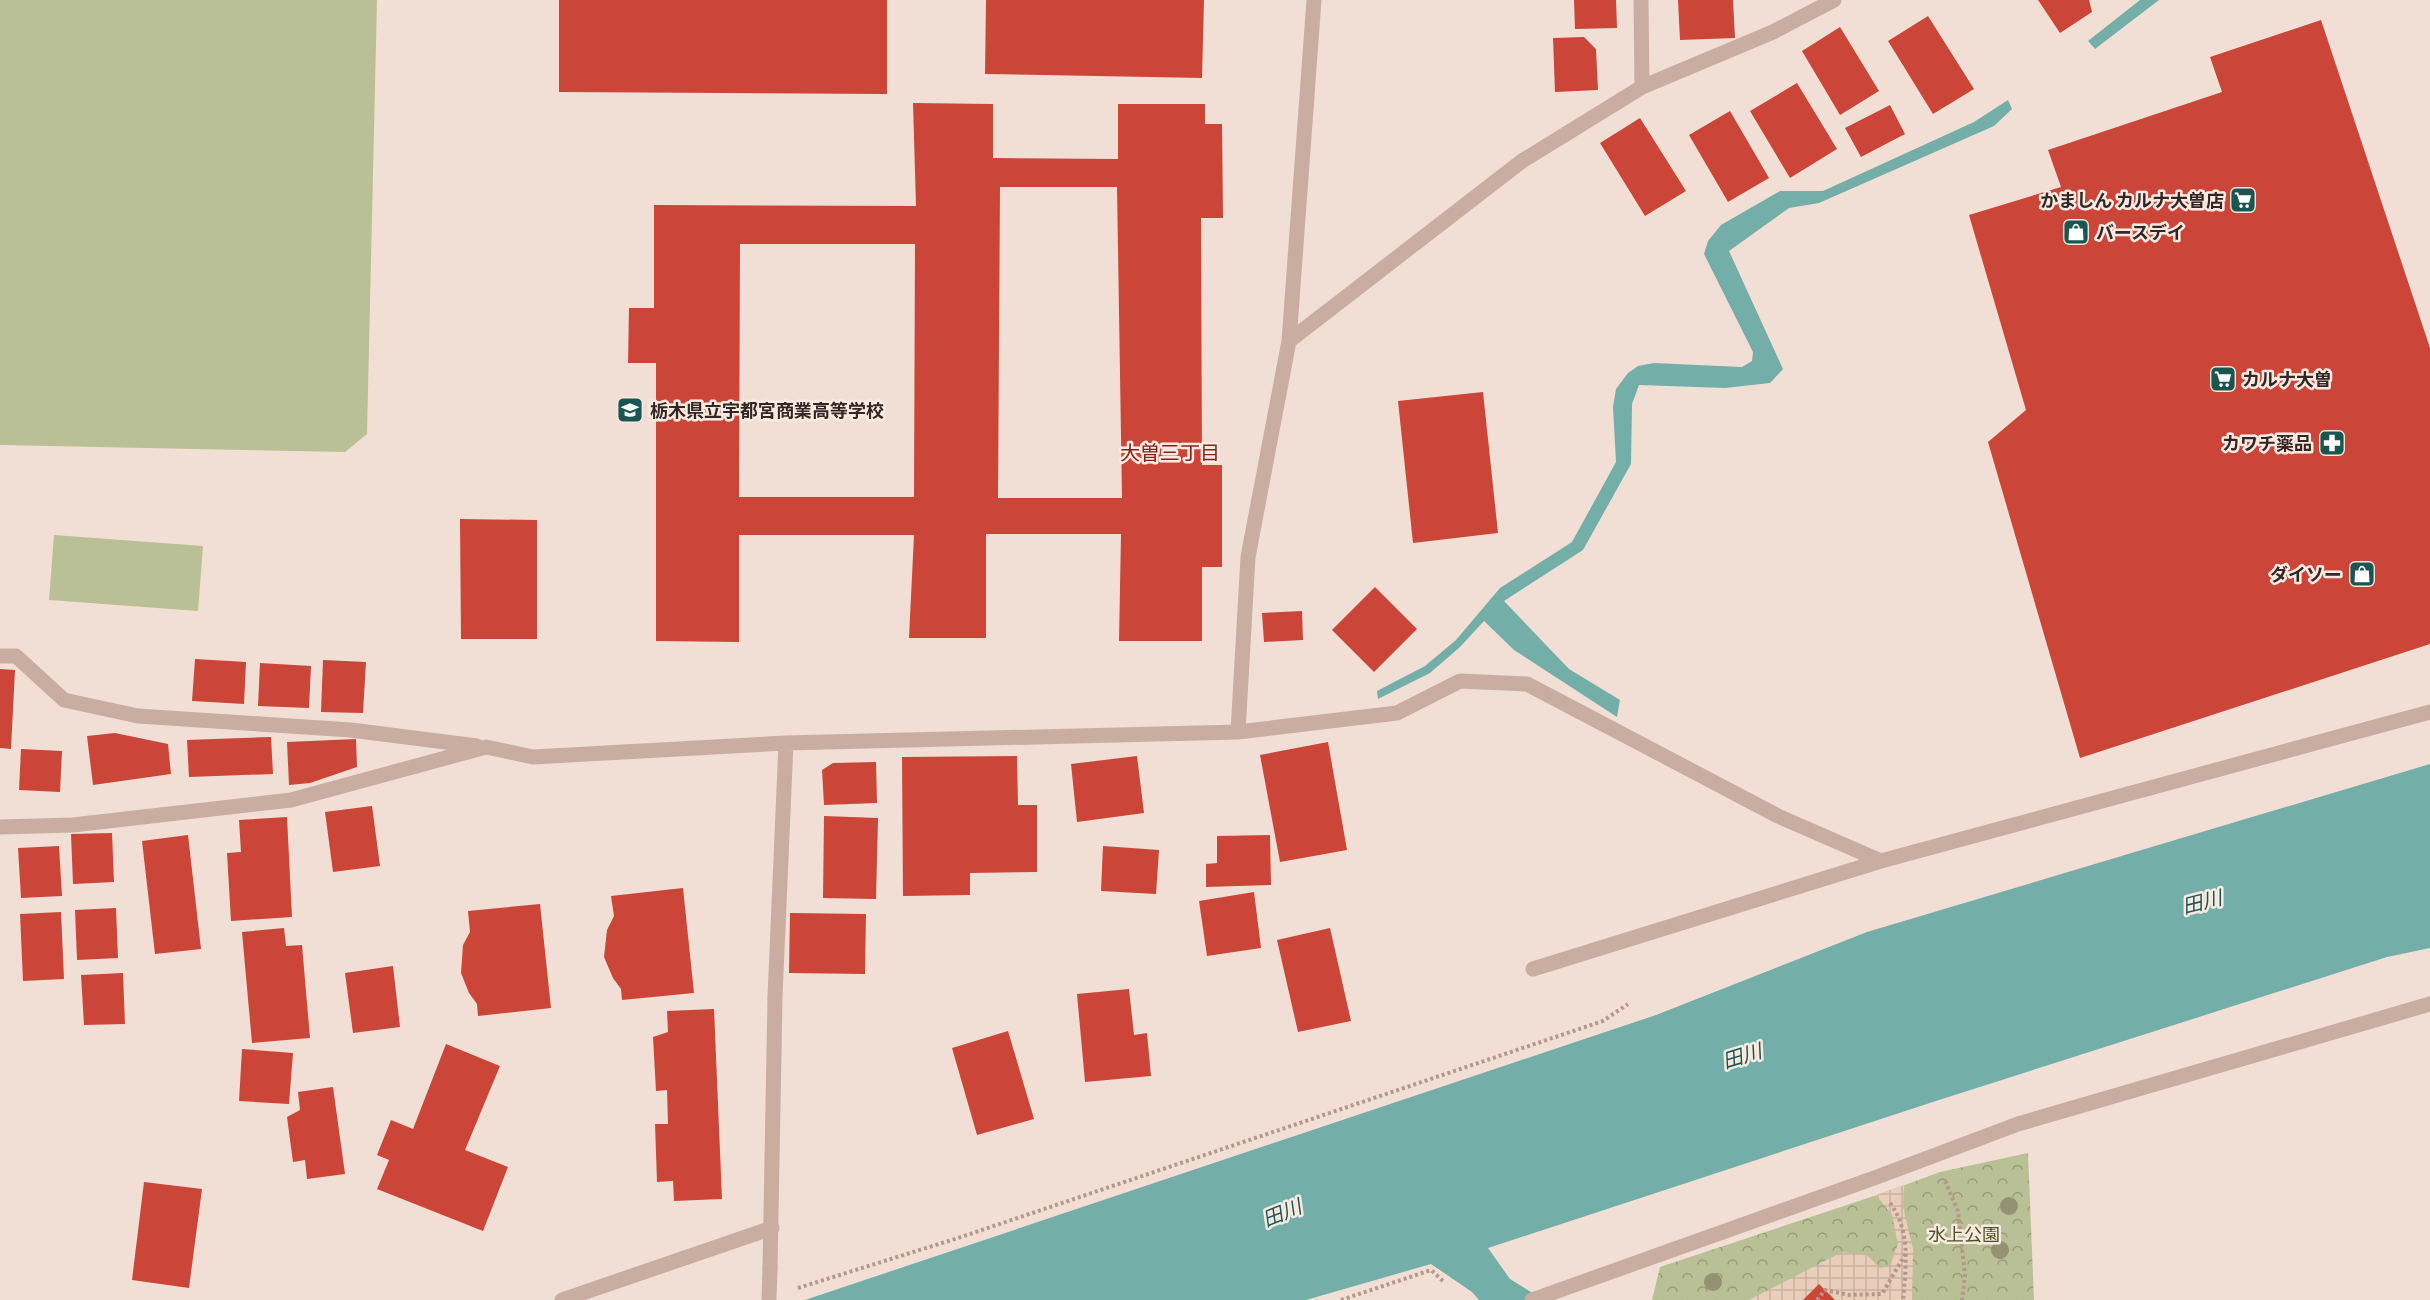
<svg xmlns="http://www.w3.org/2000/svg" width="2430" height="1300" viewBox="0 0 2430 1300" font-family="Poppins,'Noto Sans JP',sans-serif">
	<defs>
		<pattern id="forest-crowns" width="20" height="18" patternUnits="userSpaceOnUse" patternTransform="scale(1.5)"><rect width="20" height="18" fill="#b9c095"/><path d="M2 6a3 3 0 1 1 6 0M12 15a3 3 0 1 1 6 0" fill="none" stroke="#979c79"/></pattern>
		<pattern id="plaza-grid" width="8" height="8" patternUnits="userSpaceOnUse" patternTransform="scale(1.5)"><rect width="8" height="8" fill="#eacebb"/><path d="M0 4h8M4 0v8" fill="none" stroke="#c9b1a1"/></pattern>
	</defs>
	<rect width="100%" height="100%" fill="#f1dfd5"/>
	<path fill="url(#forest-crowns)" d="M2028,1153L2034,1300H1652L1660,1267L1883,1193L1940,1172Z"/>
	<path fill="#b9c095" d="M0,0H377L367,434L345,452L0,445Z
		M54,535L203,546L198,611L49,600Z"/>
	<path fill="url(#plaza-grid)" d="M1904,1185L1903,1207L1913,1249L1912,1300H1749L1842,1252L1867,1255L1880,1268L1890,1266L1898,1244L1892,1215L1876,1195Z"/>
	<path fill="#73afa8" d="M2140,0H2159L2095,49L2088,41Z
		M2008,100L2012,109L1994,126L1819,203L1789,208L1729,251L1783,369L1770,383L1725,388L1639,385L1632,404L1631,464L1583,550L1504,601L1569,669L1620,700L1617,717L1514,650L1484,621L1460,647L1430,673L1378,699L1377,691L1425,666L1456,640L1500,588L1572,542L1616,462L1613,407L1616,389L1628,373L1638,366L1654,363L1742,367L1752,361L1753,352L1704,254L1708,241L1721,225L1780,191H1823L1974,122Z
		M2430,764V948L2387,957L1939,1100L1488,1248L1510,1279L1544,1300H1479L1472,1292L1431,1264L1306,1300H805L1656,1015L1867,932Z"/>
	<path fill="#cb4539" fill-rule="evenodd" d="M559,0H887V94L559,92Z
		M986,0H1204L1202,78L985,74Z
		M1574,0H1616L1617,28L1575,29Z
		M1678,0H1733L1735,38L1680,40Z
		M2038,0H2089L2092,12L2060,33Z
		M1928,16L1974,89L1933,114L1888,41Z
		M2321,20L2430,348V644L2080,758L1988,442L2026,410L1969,215L2061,187L2048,150L2222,92L2210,57Z
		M1840,27L1879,91L1840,115L1802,51Z
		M1584,37L1596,49L1598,90L1555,92L1553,38Z
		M1797,83L1837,149L1790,178L1750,111Z
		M913,103L993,104V158L1118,159V104H1205V124H1222L1223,218H1201L1202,465H1222V567H1202V641H1119L1121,534H986V638H909L914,535H739V642L656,641V363H628L629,308H654V205L916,206ZM1000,187H1117L1122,498H998ZM740,244H915L914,497H739Z
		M1890,105L1905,134L1861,157L1845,128Z
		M1730,111L1769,178L1728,202L1689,135Z
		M1640,118L1686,191L1645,216L1600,143Z
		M1483,392L1498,533L1413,543L1398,401Z
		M460,519L537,520V639H461Z
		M1375,587L1417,629L1374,672L1332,630Z
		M1302,611L1303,640L1264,642L1262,613Z
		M195,659L246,662L244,704L192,701Z
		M323,660L366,662L363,713L321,712Z
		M260,663L311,666L309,708L258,706Z
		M0,669L15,670L11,749L0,748Z
		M115,733L168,744L171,774L93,785L87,736Z
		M271,737L273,774L189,777L187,740Z
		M356,739L357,767L310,783L289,785L287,742Z
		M1328,742L1347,850L1280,862L1260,755Z
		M21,749L62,751L60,792L19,790Z
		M1017,756L1018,805H1037V872L970,873V895L903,896L902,757Z
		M1137,756L1144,813L1077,822L1071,764Z
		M876,762L877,803L824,805L822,770L833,763Z
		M372,806L380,866L333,872L325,812Z
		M824,816L878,818L876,899L823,898Z
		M287,817L292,917L231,921L227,853L241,852L239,820Z
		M112,833L114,882L73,884L71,834Z
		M188,835L201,949L155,954L142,841Z
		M1270,835L1271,885L1206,887V864L1217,863V836Z
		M59,846L62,896L21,898L18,848Z
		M1103,846L1159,850L1156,894L1101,891Z
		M683,888L694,993L622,1000L621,989L613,978L604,957L607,930L614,916L611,896Z
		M1254,892L1261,948L1207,956L1199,901Z
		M540,904L551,1008L478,1016L477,1004L469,993L461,973L463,945L470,932L468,911Z
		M116,908L118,958L77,960L75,910Z
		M61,912L64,979L23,981L20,914Z
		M790,913L866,914L865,974L789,973Z
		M284,928L286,946L302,945L310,1038L252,1043L242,932Z
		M1330,928L1351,1021L1298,1032L1277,940Z
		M393,966L400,1027L353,1033L345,973Z
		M123,973L125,1024L84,1025L81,975Z
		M1129,989L1134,1035L1147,1033L1151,1076L1085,1082L1077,994Z
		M714,1009L722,1199L674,1201L673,1181L657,1182L655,1124H668L667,1090L656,1091L653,1037L668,1032L667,1011Z
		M1008,1031L1034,1119L977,1135L952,1048Z
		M446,1044L500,1066L465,1150L508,1167L483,1231L377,1189L389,1160L377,1155L391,1120L413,1129Z
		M242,1049L293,1053L289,1104L239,1101Z
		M333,1087L345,1174L307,1179L305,1160L293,1162L287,1117L300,1110L298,1092Z
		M144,1182L202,1189L189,1288L132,1280Z
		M1819,1284L1835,1300H1803Z"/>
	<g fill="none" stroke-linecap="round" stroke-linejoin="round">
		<path stroke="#b5978b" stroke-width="4" stroke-dasharray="3 3" stroke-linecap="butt" d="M1945,1181L1958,1211L1965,1276L1962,1300
			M1890,1203C1911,1231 1906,1266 1903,1300
			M798,1288L958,1238L1603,1021L1628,1004
			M1341,1300L1431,1270L1444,1282
			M1817,1300L1825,1290L1849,1295L1882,1294L1906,1253"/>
		<path stroke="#c9ada1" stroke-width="15" d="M1641,0L1642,87
			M1289,341L1522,161L1642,87L1773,32L1834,0
			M0,656H16L64,700L138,716L351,730L477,746
			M1238,732L1248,557L1289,341L1314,0
			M0,827L73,825L291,800L486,747L533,757L786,743L1238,732L1397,713L1460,681L1527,684L1778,816L1881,861L2430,712
			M1533,969L1881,861
			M770,1268L775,997L786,743
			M562,1300L772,1228
			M1532,1300L1877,1177L2018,1124L2430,1004"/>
		<path stroke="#c9ada1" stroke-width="15" d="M769,1300L770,1268"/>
	</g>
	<g fill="#959175">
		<circle cx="2009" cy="1206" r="9"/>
		<circle cx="2000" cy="1250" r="9"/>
		<circle cx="1713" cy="1282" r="9"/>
	</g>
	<defs>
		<symbol id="supermarket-square" viewBox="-11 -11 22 22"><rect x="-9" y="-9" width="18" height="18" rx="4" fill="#195650" stroke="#f9eae1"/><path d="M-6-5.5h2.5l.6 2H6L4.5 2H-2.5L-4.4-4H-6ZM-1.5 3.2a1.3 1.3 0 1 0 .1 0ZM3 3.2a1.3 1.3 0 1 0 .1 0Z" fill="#fff"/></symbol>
		<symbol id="shop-square" viewBox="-11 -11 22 22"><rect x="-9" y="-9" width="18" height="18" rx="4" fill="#195650" stroke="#f9eae1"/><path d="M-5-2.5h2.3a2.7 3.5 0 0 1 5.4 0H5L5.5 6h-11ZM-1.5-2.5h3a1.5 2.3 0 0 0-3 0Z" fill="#fff"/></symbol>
		<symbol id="school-square" viewBox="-11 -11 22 22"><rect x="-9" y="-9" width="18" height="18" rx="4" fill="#195650" stroke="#f9eae1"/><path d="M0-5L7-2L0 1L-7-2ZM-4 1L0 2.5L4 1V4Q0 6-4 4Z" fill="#fff"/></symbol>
		<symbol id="pharmacy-square" viewBox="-11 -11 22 22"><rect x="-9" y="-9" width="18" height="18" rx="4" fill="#195650" stroke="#f9eae1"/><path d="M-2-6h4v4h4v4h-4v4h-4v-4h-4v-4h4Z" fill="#fff"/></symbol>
	</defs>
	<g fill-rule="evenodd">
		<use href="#supermarket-square" x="2228" y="185" width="30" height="30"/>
		<use href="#shop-square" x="2061" y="217" width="30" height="30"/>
		<use href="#supermarket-square" x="2208" y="364" width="30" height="30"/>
		<use href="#school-square" x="615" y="395" width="30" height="30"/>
		<use href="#pharmacy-square" x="2317" y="428" width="30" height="30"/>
		<use href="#shop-square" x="2347" y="559" width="30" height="30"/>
	</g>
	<g text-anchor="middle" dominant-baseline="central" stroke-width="5" stroke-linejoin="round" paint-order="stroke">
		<g font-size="18" font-weight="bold" fill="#332624" stroke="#f9eae1" text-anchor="end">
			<text x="2224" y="200">かましん カルナ大曽店</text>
			<text x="2096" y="232" text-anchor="start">バースデイ</text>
			<text x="2242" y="379" text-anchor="start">カルナ大曽</text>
			<text x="650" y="410" text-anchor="start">栃木県立宇都宮商業高等学校</text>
			<text x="2312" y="443">カワチ薬品</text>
			<text x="2342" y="574">ダイソー</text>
		</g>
		<g font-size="18" fill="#495227" stroke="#f9eae1">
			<text x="1964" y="1234">水上公園</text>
		</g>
		<g font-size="20" fill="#85221a" stroke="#f9eae1">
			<text x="1170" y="453">大曽三丁目</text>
		</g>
		<g font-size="20" font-style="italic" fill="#195650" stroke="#f9eae1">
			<text transform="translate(2202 902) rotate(-14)">田川</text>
			<text transform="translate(1742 1056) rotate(-17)">田川</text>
			<text transform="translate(1282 1213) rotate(-22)">田川</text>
		</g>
	</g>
</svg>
